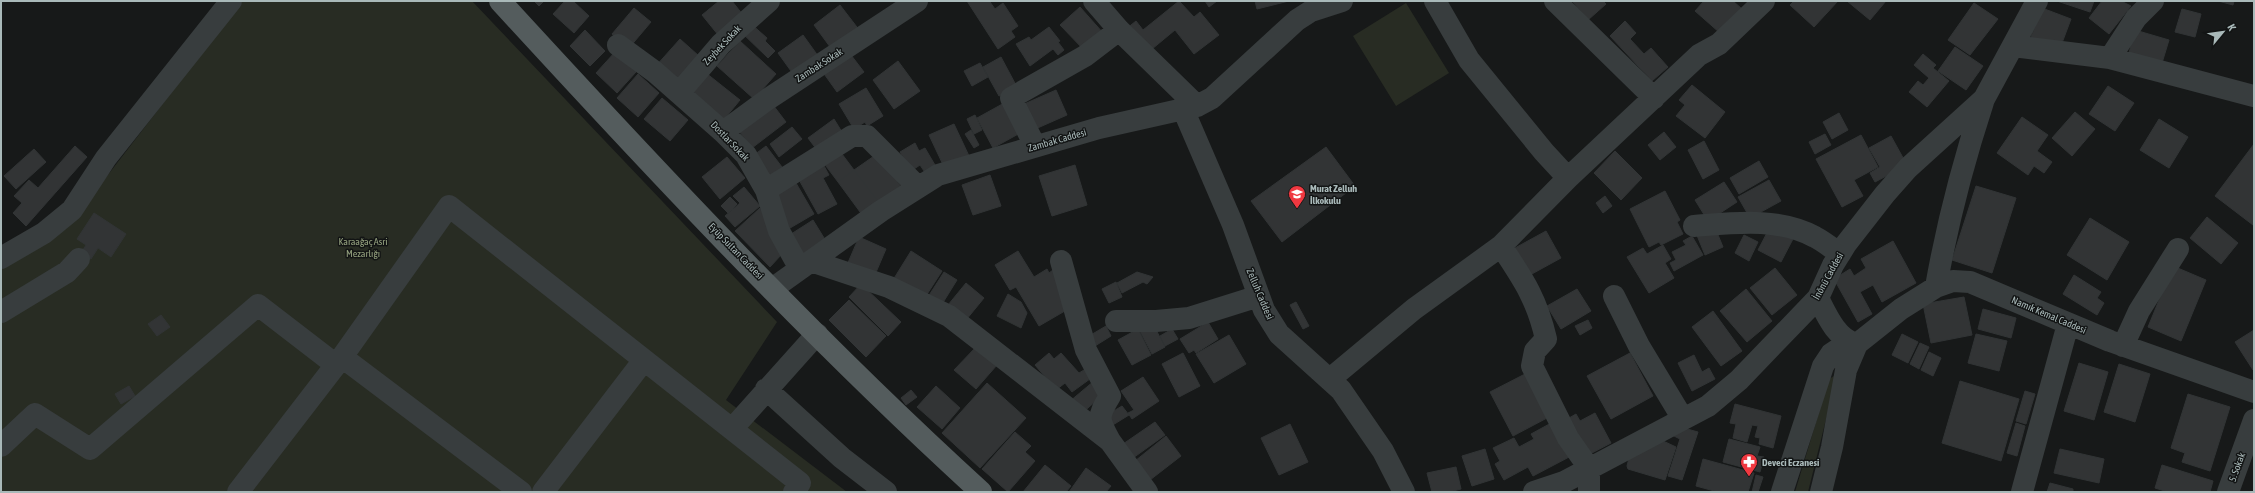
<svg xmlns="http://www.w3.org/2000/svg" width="2255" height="493" viewBox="0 0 2255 493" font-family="'Asap Condensed',sans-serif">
	<rect width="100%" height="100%" fill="#171919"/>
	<path fill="#282c23" d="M242,1H472L777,322L726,400L847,492H1V268L67,228Z
		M1406,3L1449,73L1396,106L1353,36Z
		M1834,376L1836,379L1808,492H1795L1829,379Z"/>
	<path fill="#323435" stroke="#313435" d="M534,1H544L539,6Z
		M565,1H573L589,16L574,33L553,14Z
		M719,1H732L743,15L719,36L702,15Z
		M967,1H992L990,2L995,9L1003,3L1018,26L1011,31L1015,37L998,49Z
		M1179,1L1194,17L1200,12L1219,35L1194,54L1175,30L1146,54L1126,29L1136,21L1143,30Z
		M1205,1H1217L1209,7Z
		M1255,1H1289L1257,9Z
		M1572,1H1603L1606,4L1588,20Z
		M1704,1H1733L1742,9L1720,33L1695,11Z
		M1794,1H1838L1814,27L1790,5Z
		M1847,1H1886L1870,20Z
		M2057,1H2094L2090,12Z
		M2102,1H2121L2131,6L2109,34L2089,18Z
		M2218,1H2234L2233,5Z
		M1974,3L1998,19L1970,55L1948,40Z
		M840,5L860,31L833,51L814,25Z
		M1080,7L1104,34L1085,51L1060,25Z
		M634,8L651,22L629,48L612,34Z
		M2042,8L2071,19L2059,51L2030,39Z
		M2182,9L2201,14L2195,37L2175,32Z
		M1625,21L1636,33L1630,39L1644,54L1651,48L1668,67L1652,81L1610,36Z
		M750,23L767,38L765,41L775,51L768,58L740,31Z
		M1049,27L1060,41L1058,42L1064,50L1058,55L1053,49L1030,66L1016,44L1029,37L1031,40Z
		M585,30L605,51L590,66L570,46Z
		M2135,30L2169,40L2162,63L2129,53Z
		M803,35L821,60L796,78L778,53Z
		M680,39L699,56L675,84L655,67Z
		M740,41L776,74L754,99L717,66Z
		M1955,47L1983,66L1966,90L1938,71Z
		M848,51L864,72L837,92L822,71Z
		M615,52L636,72L617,93L596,73Z
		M1923,54L1936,65L1933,68L1949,81L1927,107L1909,92L1918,81L1923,85L1929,78L1914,65Z
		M1001,57L1017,87L999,96L983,67Z
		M898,61L920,91L894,109L873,80Z
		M980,63L988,77L972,86L964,71Z
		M706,73L740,100L722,122L688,94Z
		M638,74L659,93L638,117L617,98Z
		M1692,85L1725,112L1705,138L1676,116L1685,105L1679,100Z
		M2108,86L2134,103L2115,131L2089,114Z
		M866,88L883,116L867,126L865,122L854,129L839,104Z
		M1056,90L1067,115L1033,130L1022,105Z
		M662,98L688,120L670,141L644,119Z
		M770,101L786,122L752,148L736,127Z
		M1006,102L1022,132L993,148L977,118Z
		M2075,112L2095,129L2072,156L2052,138Z
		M1839,113L1848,130L1832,139L1823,122Z
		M975,115L982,130L974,134L967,119Z
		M2022,117L2048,135L2037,151L2052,162L2044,173L2034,166L2028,175L1997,153Z
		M834,119L842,132L817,150L808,138Z
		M2159,119L2188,137L2169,168L2140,150Z
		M954,124L970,158L945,169L929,135Z
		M792,127L802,139L779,157L770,144Z
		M971,130L979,145L974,148L965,134Z
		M1664,132L1676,147L1660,160L1648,145Z
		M1825,134L1831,145L1815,154L1809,142Z
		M1861,135L1878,167L1854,180L1863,196L1842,207L1816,159Z
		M1891,136L1907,165L1875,182L1870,173L1880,167L1869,148Z
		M1704,141L1719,170L1703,179L1688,150Z
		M915,143L919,151L925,148L935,165L924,171L920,165L911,171L900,152Z
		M2254,144V223L2253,225L2215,196Z
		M75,146L87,157L26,226L13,213L22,203L14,196L29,180L38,188Z
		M766,146L782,167L770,176L754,155Z
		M1326,147L1355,186L1282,242L1251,201Z
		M34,149L46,162L16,189L4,176Z
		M839,150L854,170L838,182L823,162Z
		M1615,151L1642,178L1621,200L1594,173Z
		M877,154L902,188L880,204L854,170Z
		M727,157L745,178L720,199L702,177Z
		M1759,161L1768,177L1739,194L1730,178Z
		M823,164L829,175L823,178L837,204L818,214L798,178Z
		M1075,165L1087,205L1052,216L1039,176Z
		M854,170L880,204L863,216L838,182Z
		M990,175L1001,206L973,215L962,185Z
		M1769,180L1781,201L1750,218L1738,197Z
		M1724,182L1737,202L1708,221L1695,200Z
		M796,183L814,214L785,231L777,194Z
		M1976,186L2016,198L1992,273L1952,260Z
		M744,187L760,206L735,227L725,216L740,203L733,196Z
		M1665,191L1680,220L1677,222L1683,234L1661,245L1659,242L1649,247L1630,209Z
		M1605,196L1612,206L1603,213L1596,203Z
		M730,197L737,204L728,213L721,206Z
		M760,208L782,254L770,267L735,231Z
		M94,213L126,234L111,257L98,248L91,259L81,253L86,245L77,239Z
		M2207,217L2238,243L2221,264L2190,238Z
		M2090,218L2129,242L2107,280L2067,255Z
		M813,220L829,246L804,261L788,236Z
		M1770,227L1793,239L1781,262L1758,250Z
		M1716,230L1723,247L1705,255L1696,233Z
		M1546,231L1561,258L1530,275L1515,248Z
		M1744,235L1758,242L1749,261L1735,253Z
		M1692,236L1703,255L1674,271L1670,263L1676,260L1672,252L1686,245L1683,241Z
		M859,237L886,249L874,277L847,265Z
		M1893,241L1916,283L1882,302L1873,285L1860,292L1872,314L1858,322L1834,279L1850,269L1854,276L1866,268L1861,259Z
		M1663,245L1671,259L1665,263L1674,278L1649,293L1627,257L1643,248L1647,254Z
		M911,251L942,271L924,299L893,280Z
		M1018,251L1034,277L1047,269L1049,273L1053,270L1070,308L1039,326L1016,287L1010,290L995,265Z
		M2173,266L2206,280L2181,341L2148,327Z
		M1775,268L1797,295L1772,315L1750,288Z
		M944,272L957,280L939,309L926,300Z
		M1137,272L1153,277L1147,284L1143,282L1122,293L1117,283Z
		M2074,275L2101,292L2097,298L2104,303L2097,315L2063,294Z
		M1116,282L1122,297L1109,303L1102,289Z
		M966,283L984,298L966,320L948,305Z
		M861,284L901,322L888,336L849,297Z
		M1577,289L1591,311L1561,329L1547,306Z
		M1746,289L1772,321L1747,342L1720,311Z
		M1008,294L1021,302L1027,313L1021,328L997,316Z
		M1964,297L1972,335L1931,343L1923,304Z
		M849,300L886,336L866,357L829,320Z
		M1296,302L1309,326L1303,329L1290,305Z
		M1983,309L2016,318L2011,338L1978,329Z
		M1713,311L1742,351L1721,366L1692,327Z
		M161,315L170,327L157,336L148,324Z
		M1588,320L1592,328L1580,335L1575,326Z
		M1208,322L1218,339L1196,353L1194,350L1189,353L1180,339Z
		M1153,324L1165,347L1152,354L1140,331Z
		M1106,326L1111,336L1095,346L1089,336Z
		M1138,329L1151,355L1132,365L1118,340Z
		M1172,329L1178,339L1165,346L1160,336Z
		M2254,330V369L2253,370L2235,342Z
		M1902,334L1918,342L1908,363L1892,355Z
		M1976,334L2007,341L1999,371L1968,363Z
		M1229,335L1246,364L1214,383L1196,354Z
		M1920,343L1929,347L1919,369L1910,364Z
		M976,347L997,365L976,389L954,370Z
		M1929,352L1941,358L1933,376L1921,370Z
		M1049,353L1054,359L1061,353L1079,373L1089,367L1094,376L1072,392L1065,383L1056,390L1035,365Z
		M1183,353L1200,386L1179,397L1162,364Z
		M1630,353L1653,396L1611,419L1587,376Z
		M1694,355L1702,372L1709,368L1715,379L1692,391L1678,363Z
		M2079,363L2108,372L2094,420L2064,411Z
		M2119,364L2150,374L2135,422L2104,412Z
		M1525,374L1547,418L1513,436L1490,392Z
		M1143,377L1159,401L1132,419L1128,413L1134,410L1121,391Z
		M1094,381L1105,393L1081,414L1069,402Z
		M1960,381L2019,399L2001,461L1942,443Z
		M987,383L1026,418L980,468L942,433Z
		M129,386L135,396L121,404L115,394Z
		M936,386L960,408L942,429L917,407Z
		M911,390L917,397L906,405L901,398Z
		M2025,391L2035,394L2026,424L2016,421Z
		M2188,394L2230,407L2210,471L2182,462L2185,453L2171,448Z
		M1735,404L1781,416L1773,448L1759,444L1760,438L1755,437L1758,426L1752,425L1747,442L1733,438L1736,424L1730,423Z
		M1122,406L1129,415L1108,428L1102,418Z
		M1595,413L1611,443L1588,455L1569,418L1576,414L1580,421Z
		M1155,422L1165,435L1133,458L1123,444Z
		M1553,422L1571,456L1533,476L1528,467L1504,480L1495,464L1500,461L1493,448L1514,438L1519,447L1534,439L1531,434Z
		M2016,423L2025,426L2017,456L2007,453Z
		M1290,424L1308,462L1279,475L1261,438Z
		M1680,427L1698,432L1682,480L1668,476L1680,439L1670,434Z
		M1015,432L1031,446L1025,452L1035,461L1008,492L982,469Z
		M1166,436L1181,456L1150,480L1135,461Z
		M1729,439L1760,447L1757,456L1764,457L1760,472L1723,462Z
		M1661,440L1676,447L1665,480L1628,469L1627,466L1629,458Z
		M1485,449L1494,479L1472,486L1462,456Z
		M2060,449L2104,459L2099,483L2054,473Z
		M1703,459L1754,473L1748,492H1718L1696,486Z
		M1045,465L1071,486L1066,492H1023Z
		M2162,465L2213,481L2210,492H2168L2155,488Z
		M1456,467L1461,489L1449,492H1432L1427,473Z
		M1086,468L1111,486L1106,492H1069Z
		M1756,475L1763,477L1758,492H1752Z
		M2050,483L2073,489V492H2047Z"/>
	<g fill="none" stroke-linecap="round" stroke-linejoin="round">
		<path stroke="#383d3e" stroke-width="22" d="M1094,1L1119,30L1197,106
			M1435,1L1469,60L1544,152L1568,178
			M1555,1L1654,98
			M618,45L655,72L723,132L746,155L766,190L779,231L800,269
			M2013,46L2110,58L2254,96
			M2110,58L2136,18L2153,1
			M679,93L721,44L769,1
			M1183,109L1233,225L1264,310L1279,334L1341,390L1383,451L1404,492
			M723,132L768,99L917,1
			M1035,146L1011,98L1085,56L1119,30
			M766,190L852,136H867L918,187
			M1694,226C1734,223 1778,217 1815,237C1823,241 1832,248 1840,254
			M1501,246C1523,279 1537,299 1546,339L1535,351L1532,366L1568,438L1589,468V492
			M1,258L44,233L72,210L106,158L231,1
			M811,261L889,287L949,316L1110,441L1147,492
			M1061,261L1086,350L1110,396C1097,417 1098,419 1110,441
			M1936,287C1947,224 1963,163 1983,102
			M772,289L881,211L938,175L1099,128L1197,106L1212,98L1297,20L1311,11L1342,1
			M1614,296L1639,346L1683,419
			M1818,298C1826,314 1837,340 1857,344
			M1,312L67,272L79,259
			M1116,321H1156L1189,318L1259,296
			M2123,346L2139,311L2178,249
			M342,357L449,206L800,483L794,492
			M1330,379L1414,309L1501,246L1568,178L1699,55L1719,44L1764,1
			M766,389L842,458L886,492
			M732,429L817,334
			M1,446L35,414L90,449L258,305L336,365
			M238,492L342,357L521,492
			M543,492L644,360
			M1534,492L1564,482L1708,406L1739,380L1818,298L1833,265L1846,244L1885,194L1908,168L1984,99L2037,1
			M1782,492L1823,366L1831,354L1849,342
			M1821,492L1832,447L1846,370L1857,344L1901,309L1936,287L1953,281L1970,282L2110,341L2254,392
			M2022,492L2068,324
			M2228,492L2254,420"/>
		<path stroke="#545c5d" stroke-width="22" d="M500,1C655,170 812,338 981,492"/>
	</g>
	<defs>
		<symbol id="school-pin" viewBox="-11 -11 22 30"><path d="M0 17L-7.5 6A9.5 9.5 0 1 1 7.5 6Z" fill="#f03840" stroke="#121414"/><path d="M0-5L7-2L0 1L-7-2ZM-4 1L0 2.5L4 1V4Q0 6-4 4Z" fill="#fff"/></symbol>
		<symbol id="pharmacy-pin" viewBox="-11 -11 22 30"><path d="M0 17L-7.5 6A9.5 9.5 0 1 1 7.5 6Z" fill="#f03840" stroke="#121414"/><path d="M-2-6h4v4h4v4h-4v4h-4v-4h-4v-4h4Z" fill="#fff"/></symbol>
	</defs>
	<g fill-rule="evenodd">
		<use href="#school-pin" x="1287" y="184" width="20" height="27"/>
		<use href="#pharmacy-pin" x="1739" y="452" width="20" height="27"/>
	</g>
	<g text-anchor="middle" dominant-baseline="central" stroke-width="3" stroke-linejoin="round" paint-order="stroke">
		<g font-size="10" fill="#a9b9b9" stroke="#121414">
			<text transform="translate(722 45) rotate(-47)">Zeybek Sokak</text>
			<text transform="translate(819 65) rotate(-33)">Zambak Sokak</text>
			<text transform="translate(1057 140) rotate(-16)">Zambak Caddesi</text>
			<text transform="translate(730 141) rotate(46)">Dostlar Sokak</text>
			<text transform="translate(736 251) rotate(46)">Eyüp Sultan Caddesi</text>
			<text transform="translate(1828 276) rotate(-61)">İnönü Caddesi</text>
			<text transform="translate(1260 294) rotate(67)">Zelluh Caddesi</text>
			<text transform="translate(2049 315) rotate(23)">Namık Kemal Caddesi</text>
			<text transform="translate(2237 467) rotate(-70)">5. Sokak</text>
		</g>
		<g font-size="10" font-weight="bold" fill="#a9b9b9" stroke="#121414" text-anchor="start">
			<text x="1310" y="188">Murat Zelluh<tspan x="1310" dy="12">İlkokulu</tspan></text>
			<text x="1762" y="462">Deveci Eczanesi</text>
		</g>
		<g font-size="10" fill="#97a481" stroke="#121414">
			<text x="363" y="241">Karaağaç Asri<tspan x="363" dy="12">Mezarlığı</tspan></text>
		</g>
	</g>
	<rect width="2255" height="493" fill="none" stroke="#a9b9b9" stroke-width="4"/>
	<g transform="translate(2223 32) rotate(61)" stroke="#121414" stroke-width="3" paint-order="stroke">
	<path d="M0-3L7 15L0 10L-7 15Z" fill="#a9b9b9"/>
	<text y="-6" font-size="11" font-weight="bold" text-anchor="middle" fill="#a9b9b9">K</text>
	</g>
</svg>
